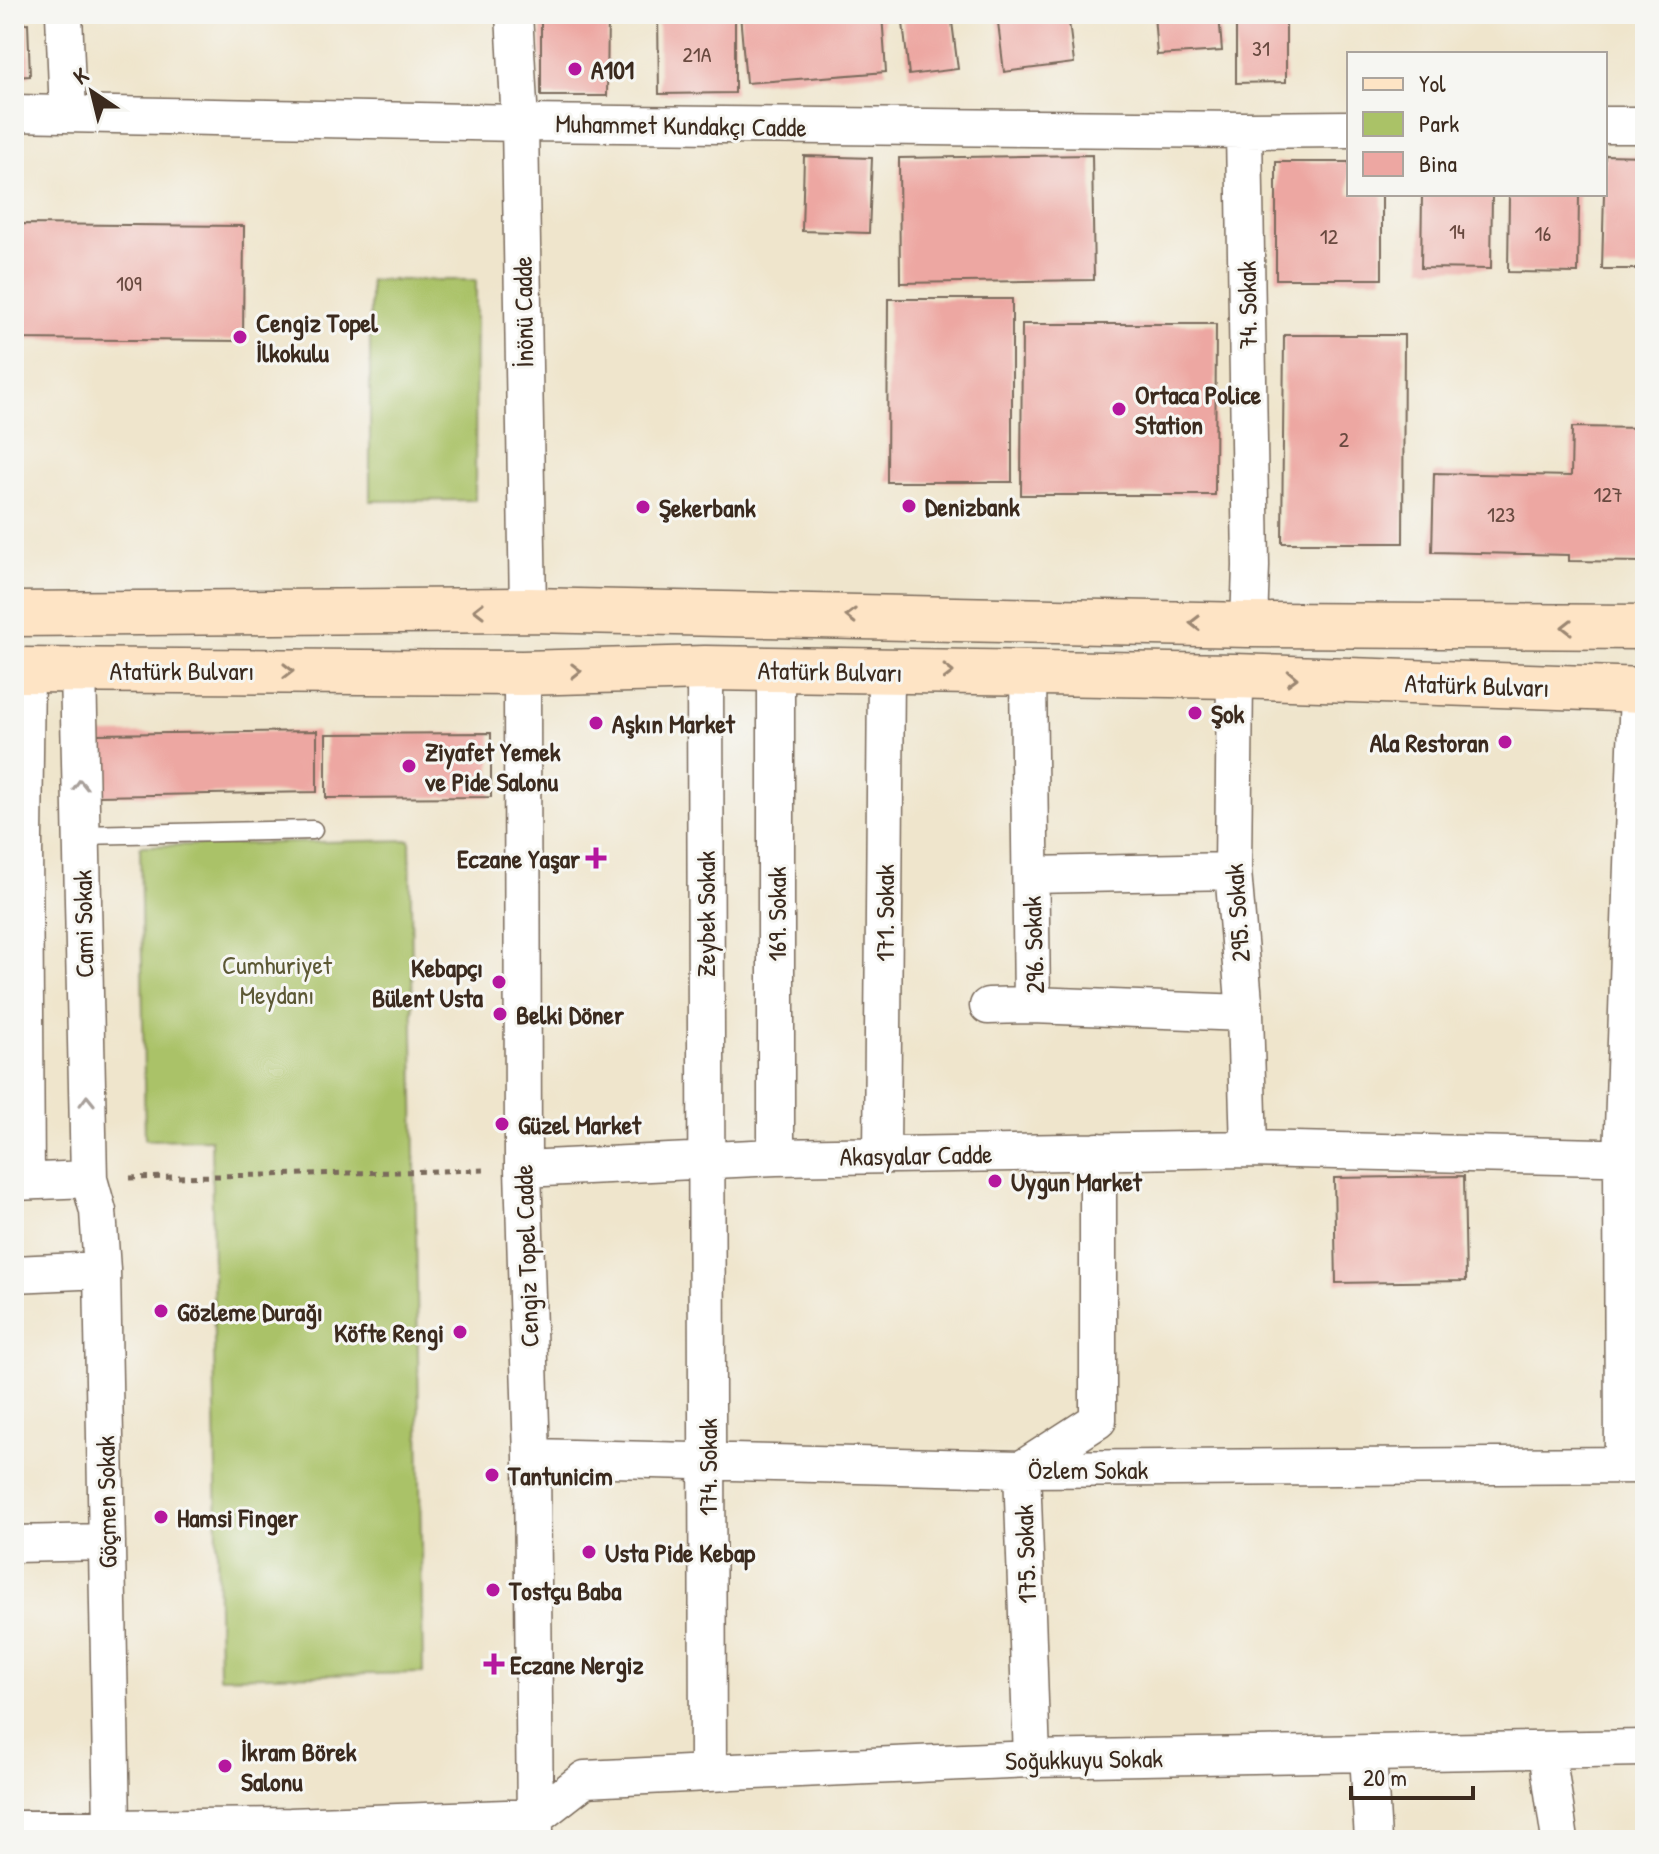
<svg xmlns="http://www.w3.org/2000/svg" width="1659" height="1854" viewBox="0 0 1659 1854" font-family="'Patrick Hand',sans-serif">
	<rect width="100%" height="100%" fill="#f6f6f2"/>
	<filter id="ink" filterUnits="userSpaceOnUse"><feTurbulence type="fractalNoise" baseFrequency=".0125" numOctaves="2"/><feDisplacementMap in="SourceGraphic" scale="16" xChannelSelector="R" yChannelSelector="G"/><feConvolveMatrix kernelMatrix="1 2 1 2 8 2 1 2 1" color-interpolation-filters="sRGB"/></filter>
	<filter id="wash" filterUnits="userSpaceOnUse"><feTurbulence type="fractalNoise" baseFrequency=".006" numOctaves="4" result="noise"/><feDisplacementMap in="SourceGraphic" scale="32" xChannelSelector="R" yChannelSelector="G"/><feGaussianBlur stdDeviation="1.8" result="paint"/><feColorMatrix in="noise" values="0 0 0 0 0 0 0 0 0 0 0 0 0 0 0 0 0 1.4 0 .05"/><feComposite in="paint" operator="in"/></filter>
	<g filter="url(#wash)">
		<rect width="100%" height="100%" fill="#efe5cc"/>
		<path fill="#aac267" stroke="#727642" stroke-width="2" d="M370,280H476L475,500L370,501Z
			M410,840L423,1673L219,1677L211,1139L145,1140L140,846Z"/>
		<g id="blocks">
			<path fill="#eda7a2" d="M541,14H608L607,96H541Z
				M658,14H735V93L659,94Z
				M740,14H882L886,72L746,83Z
				M902,14H951L958,69L909,75Z
				M997,14H1068L1074,63L1004,72Z
				M1154,14H1219L1222,51L1157,55Z
				M1236,14H1286V82L1236,83Z
				M28,23L30,76L14,77V24Z
				M1092,155L1094,280L900,283L899,158Z
				M1605,155L1645,156V269H1602Z
				M804,156L872,158L869,233L802,231Z
				M1276,162H1349V194H1382V279H1276Z
				M1422,194H1492L1491,269L1421,268Z
				M1509,194H1579L1578,273L1508,272Z
				M14,224L244,226L243,341L14,339Z
				M888,299H1012V482H887Z
				M1022,324H1216L1215,495H1021Z
				M1284,335H1404L1403,543H1282Z
				M1572,427L1645,428V562L1569,561V555L1432,552L1434,473L1571,476Z
				M317,731V792L97,796L96,734Z
				M491,733V797L326,798V734Z
				M1464,1176L1466,1281L1336,1283L1334,1178Z"/>
		</g>
	</g>
	<g filter="url(#ink)">
		<use href="#blocks" fill-opacity="0" stroke="#7a6b5b" stroke-width="2"/>
		<g fill="none" stroke-linecap="round" stroke-linejoin="round">
			<defs>
				<path id="service" d="M81,835L313,830"/>
				<path id="minor" d="M64,14L68,114
					M514,14L520,123L528,610
					M14,113L520,123L1244,130L1349,129
					M1605,125H1645
					M1244,130L1251,566L1249,625
					M705,668L708,1773
					M78,669L89,1179L98,1211L102,1270L112,1827
					M522,673L523,1169L532,1457L535,1834
					M1028,673L1032,1005L1245,1013
					M1235,676L1233,871L1245,1013L1249,1149
					M1031,875L1233,871
					M988,1006L1032,1005
					M882,1155L886,671
					M776,1157V671
					M523,1169L776,1157L1249,1149L1645,1158
					M26,1181L24,838L26,670
					M14,1182L89,1179
					M14,1274L102,1270
					M532,1457L1022,1469L1645,1465
					M1623,1465L1622,1158L1638,690
					M14,1544L107,1542
					M1547,1752L1560,1840
					M1368,1754L1373,1840
					M1032,1759L1022,1469L1098,1420V1151
					M14,1829L290,1826L536,1817L585,1779L708,1773L1032,1759L1645,1748"/>
				<path id="secondary" d="M14,614L528,610L1249,625L1645,627
					M14,670L522,673L705,668L1235,676L1645,690"/>
			</defs>
			<use href="#service" stroke="#7a6b5b" stroke-width="21"/>
			<use href="#minor" stroke="#7a6b5b" stroke-width="39"/>
			<use href="#secondary" stroke="#7a6b5b" stroke-width="47"/>
			<path stroke="#7a6b5b" stroke-width="5" stroke-dasharray="6 6" stroke-linecap="butt" d="M130,1178L484,1170"/>
			<use href="#service" stroke="#fff" stroke-width="18"/>
			<use href="#minor" stroke="#fff" stroke-width="36"/>
			<use href="#secondary" stroke="#fee4c5" stroke-width="44"/>
		</g>
		<defs><path id="oneway-chevron" d="M-2-3.5L2.5 0L-2 3.5" fill="none" stroke-width="1.6" stroke-linecap="round" stroke-linejoin="round" transform="scale(2)"/></defs>
		<g stroke="#9c8772">
			<use href="#oneway-chevron" transform="translate(479 610) rotate(180)"/>
			<use href="#oneway-chevron" transform="translate(851 616) rotate(-179)"/>
			<use href="#oneway-chevron" transform="translate(1195 623) rotate(-179)"/>
			<use href="#oneway-chevron" transform="translate(1567 627) rotate(-180)"/>
			<use href="#oneway-chevron" transform="translate(288 671)"/>
			<use href="#oneway-chevron" transform="translate(576 671) rotate(-1)"/>
			<use href="#oneway-chevron" transform="translate(948 672) rotate(1)"/>
			<use href="#oneway-chevron" transform="translate(1292 678) rotate(2)"/>
		</g>
		<g stroke="#a79f9a">
			<use href="#oneway-chevron" transform="translate(80 785) rotate(-91)"/>
			<use href="#oneway-chevron" transform="translate(87 1101) rotate(-91)"/>
		</g>
	</g>
	<g fill="#b5179e" stroke="#f6f6f2" stroke-width="3">
		<circle cx="575" cy="69" r="8"/>
		<circle cx="240" cy="337" r="8"/>
		<circle cx="1119" cy="409" r="8"/>
		<circle cx="909" cy="506" r="8"/>
		<circle cx="643" cy="507" r="8"/>
		<circle cx="1195" cy="713" r="8"/>
		<circle cx="596" cy="723" r="8"/>
		<circle cx="1505" cy="742" r="8"/>
		<circle cx="409" cy="766" r="8"/>
		<path d="M592 846h8v8h8v8h-8v8h-8v-8h-8v-8h8z"/>
		<circle cx="499" cy="982" r="8"/>
		<circle cx="500" cy="1014" r="8"/>
		<circle cx="502" cy="1124" r="8"/>
		<circle cx="995" cy="1181" r="8"/>
		<circle cx="161" cy="1311" r="8"/>
		<circle cx="460" cy="1332" r="8"/>
		<circle cx="492" cy="1475" r="8"/>
		<circle cx="161" cy="1517" r="8"/>
		<circle cx="589" cy="1552" r="8"/>
		<circle cx="493" cy="1590" r="8"/>
		<path d="M490 1652h8v8h8v8h-8v8h-8v-8h-8v-8h8z"/>
		<circle cx="225" cy="1766" r="8"/>
	</g>
	<g text-anchor="middle" dominant-baseline="central" stroke-width="6" stroke-linejoin="round" paint-order="stroke">
		<g font-size="22" fill="#68493f">
			<text x="1261" y="48">31</text>
			<text x="697" y="54">21A</text>
			<text x="1457" y="231">14</text>
			<text x="1543" y="233">16</text>
			<text x="1329" y="236">12</text>
			<text x="129" y="283">109</text>
			<text x="1344" y="439">2</text>
			<text x="1608" y="494">127</text>
			<text x="1501" y="514">123</text>
		</g>
		<g font-size="26" font-weight="bold" fill="#3b2a1e" stroke="#f6f6f2" text-anchor="start">
			<text x="591" y="69">A101</text>
			<text x="256" y="322">Cengiz Topel<tspan x="256" dy="30">İlkokulu</tspan></text>
			<text x="1135" y="394">Ortaca Police<tspan x="1135" dy="30">Station</tspan></text>
			<text x="925" y="506">Denizbank</text>
			<text x="659" y="507">Şekerbank</text>
			<text x="1211" y="713">Şok</text>
			<text x="612" y="723">Aşkın Market</text>
			<text x="1489" y="742" text-anchor="end">Ala Restoran</text>
			<text x="425" y="751">Ziyafet Yemek<tspan x="425" dy="30">ve Pide Salonu</tspan></text>
			<text x="580" y="858" text-anchor="end">Eczane Yaşar</text>
			<text x="483" y="967" text-anchor="end">Kebapçı<tspan x="483" dy="30">Bülent Usta</tspan></text>
			<text x="516" y="1014">Belki Döner</text>
			<text x="518" y="1124">Güzel Market</text>
			<text x="1011" y="1181">Uygun Market</text>
			<text x="177" y="1311">Gözleme Durağı</text>
			<text x="444" y="1332" text-anchor="end">Köfte Rengi</text>
			<text x="508" y="1475">Tantunicim</text>
			<text x="177" y="1517">Hamsi Finger</text>
			<text x="605" y="1552">Usta Pide Kebap</text>
			<text x="509" y="1590">Tostçu Baba</text>
			<text x="510" y="1664">Eczane Nergiz</text>
			<text x="241" y="1751">İkram Börek<tspan x="241" dy="30">Salonu</tspan></text>
		</g>
		<g font-size="26" fill="#3b2a1e" stroke="#f6f6f2">
			<text transform="translate(681 125) rotate(1)">Muhammet Kundakçı Cadde</text>
			<text transform="translate(1247 305) rotate(-91)">74. Sokak</text>
			<text transform="translate(523 312) rotate(-91)">İnönü Cadde</text>
			<text x="182" y="670">Atatürk Bulvarı</text>
			<text transform="translate(830 671) rotate(1)">Atatürk Bulvarı</text>
			<text transform="translate(1477 685) rotate(2)">Atatürk Bulvarı</text>
			<text transform="translate(884 913) rotate(-90)">171. Sokak</text>
			<text transform="translate(1237 913) rotate(-94)">295. Sokak</text>
			<text transform="translate(705 914) rotate(-90)">Zeybek Sokak</text>
			<text transform="translate(776 914) rotate(-90)">169. Sokak</text>
			<text transform="translate(83 924) rotate(-91)">Cami Sokak</text>
			<text transform="translate(1033 945) rotate(-92)">296. Sokak</text>
			<text transform="translate(916 1155) rotate(-1)">Akasyalar Cadde</text>
			<text transform="translate(526 1256) rotate(-92)">Cengiz Topel Cadde</text>
			<text transform="translate(707 1467) rotate(-90)">174. Sokak</text>
			<text x="1088" y="1469">Özlem Sokak</text>
			<text transform="translate(106 1502) rotate(-91)">Göçmen Sokak</text>
			<text transform="translate(1025 1554) rotate(-92)">175. Sokak</text>
			<text transform="translate(1084 1759) rotate(-1)">Soğukkuyu Sokak</text>
		</g>
		<g font-size="26" fill="#5c5834" stroke="#f6f6f2">
			<text x="277" y="964">Cumhuriyet<tspan x="277" dy="30">Meydanı</tspan></text>
		</g>
	</g>
	<rect width="1659" height="1854" fill="none" stroke="#f6f6f2" stroke-width="48"/>
	<rect x="1347" y="52" width="260" height="144" fill="#f6f6f2" stroke="#aba49d" stroke-width="2"/>
	<rect x="1363" y="78" width="40" height="12" fill="#fee4c5" stroke="#aba49d" stroke-width="2"/>
	<text x="1419" y="92" font-size="24" fill="#3b2a1e">Yol</text>
	<rect x="1363" y="112" width="40" height="24" fill="#aac267" stroke="#aba49d" stroke-width="2"/>
	<text x="1419" y="132" font-size="24" fill="#3b2a1e">Park</text>
	<rect x="1363" y="152" width="40" height="24" fill="#eda7a2" stroke="#aba49d" stroke-width="2"/>
	<text x="1419" y="172" font-size="24" fill="#3b2a1e">Bina</text>
	<g transform="translate(92 92) rotate(325)" stroke="#f6f6f2" stroke-width="6" paint-order="stroke">
	<path d="M0-6L14 30L0 20L-14 30Z" fill="#3b2a1e"/>
	<text y="-12" font-size="22" font-weight="bold" text-anchor="middle" fill="#3b2a1e">K</text>
	</g>
	<path d="M1351 1786v12h122v-12" fill="none" stroke="#3b2a1e" stroke-width="4"/>
	<text x="1363" y="1786" font-size="24" fill="#3b2a1e" stroke="#f6f6f2" stroke-width="6" paint-order="stroke">20 m</text>
</svg>
